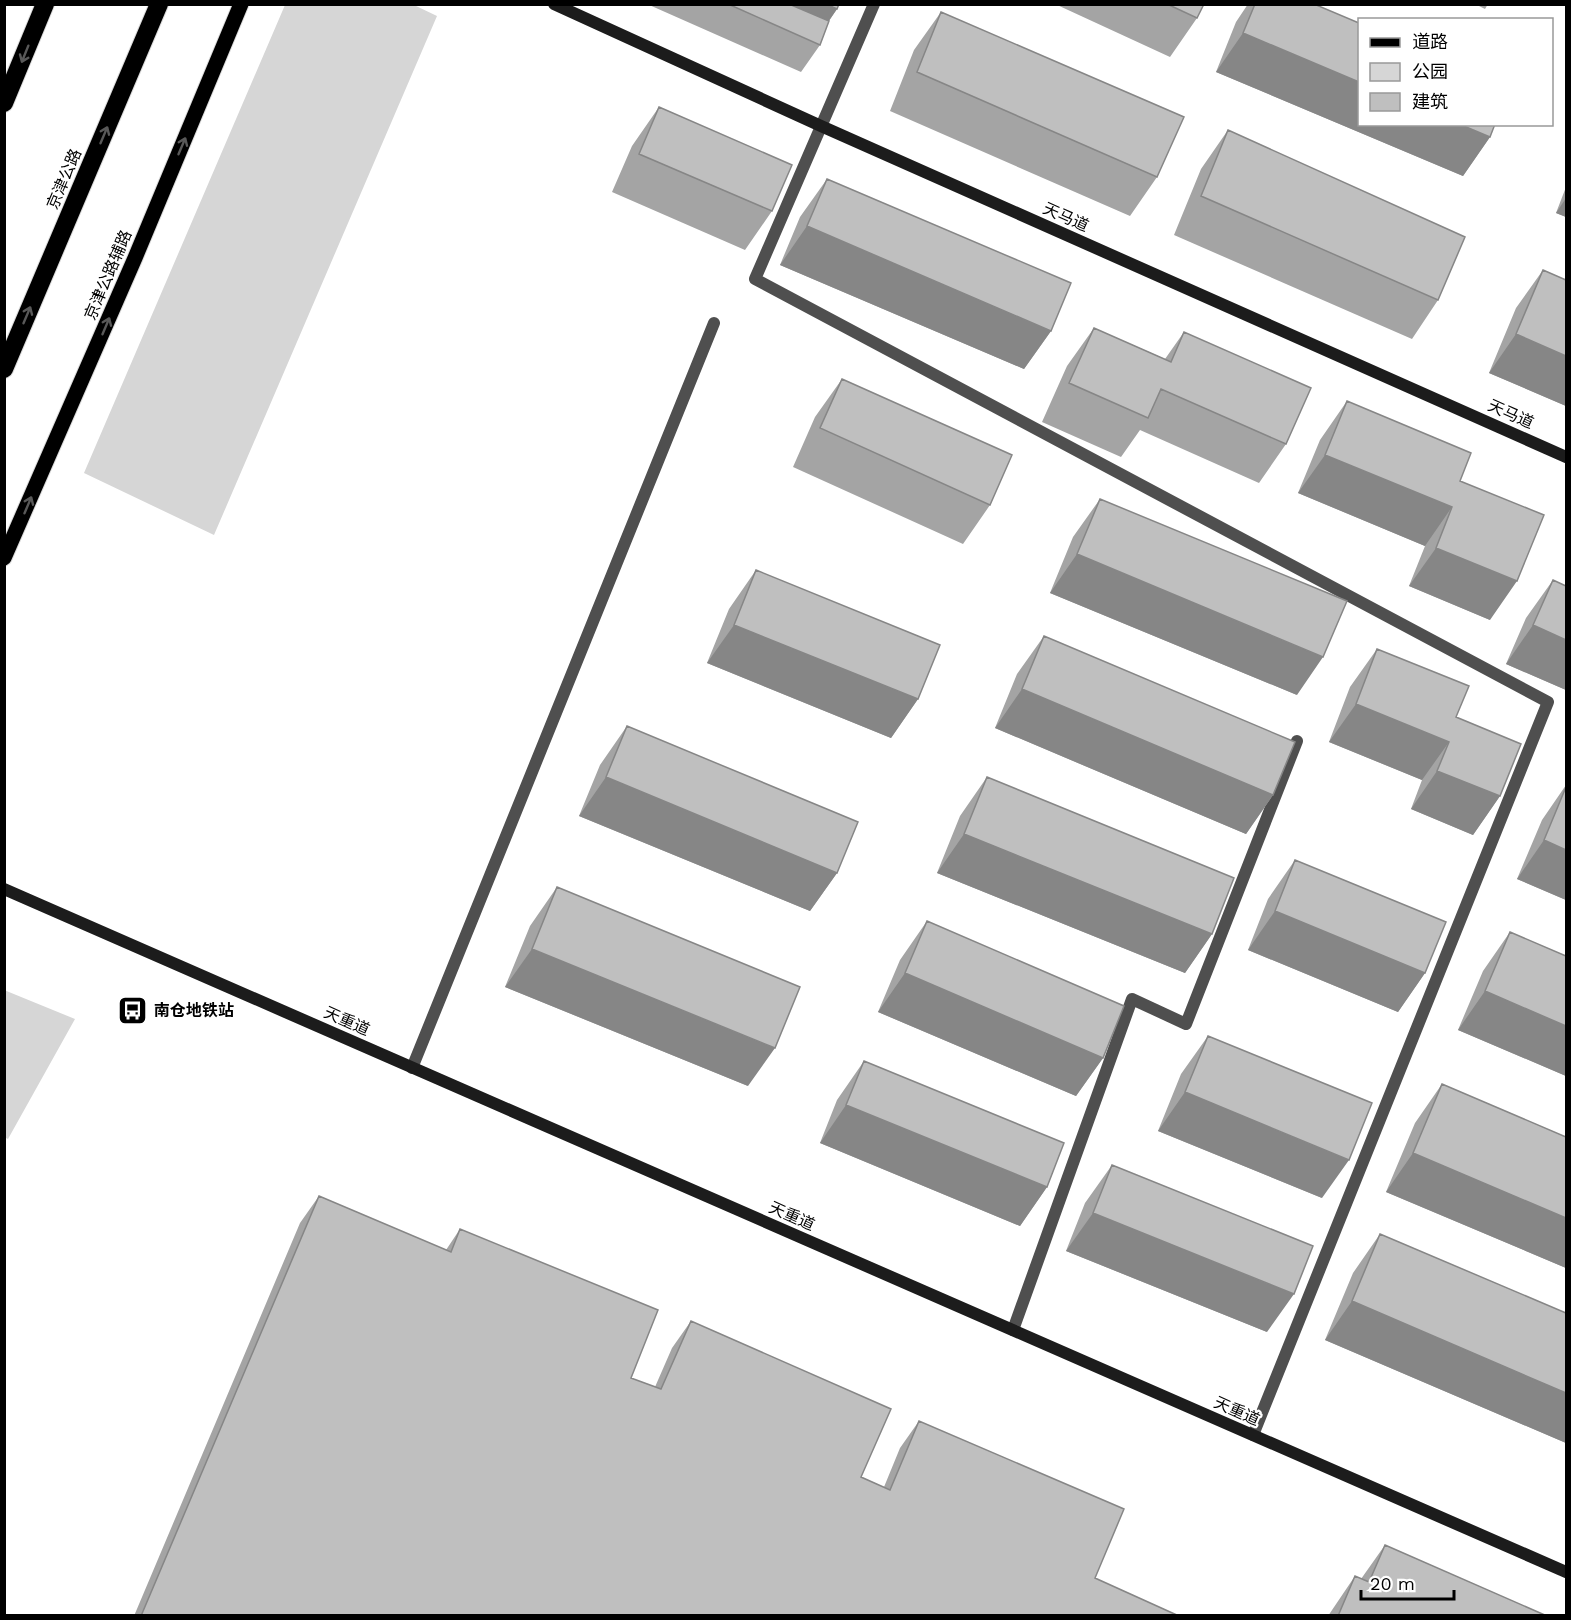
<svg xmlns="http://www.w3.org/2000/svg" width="1571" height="1620" viewBox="0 0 1571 1620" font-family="'Work Sans','Noto Sans SC',sans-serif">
	<rect width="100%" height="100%" fill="#fff"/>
	<path fill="#d6d6d6" d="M285,5H414L437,16L214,535L84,473Z
		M4,990L75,1019L8,1139L4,1137Z"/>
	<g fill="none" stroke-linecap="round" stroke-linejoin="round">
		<defs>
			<path id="primary" d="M4,558L135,258L241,4"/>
			<path id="highway" d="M4,103L45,4
				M4,369L159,4"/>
		</defs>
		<use href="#primary" stroke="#dbdbdb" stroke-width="17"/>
		<use href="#highway" stroke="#dbdbdb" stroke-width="20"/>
		<path stroke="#4f4f4f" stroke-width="12" d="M874,4L755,279L1548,702L1253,1435
			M1013,1330L1132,999L1186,1024L1297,741"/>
		<path stroke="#4f4f4f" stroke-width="12" d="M412,1068L714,323"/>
		<path stroke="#1c1c1c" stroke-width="12" d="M554,4L821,126L1566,457
			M4,889L1566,1572"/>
		<use href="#primary" stroke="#000" stroke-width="15"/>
		<use href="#highway" stroke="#000" stroke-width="18"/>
	</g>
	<path fill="#a4a4a4" d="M647,4H839L837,9L829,21L820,45L801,72Z
		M1055,4H1204L1197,18L1170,57Z
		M1248,4H1314L1490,137L1463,176L1216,72L1236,22Z
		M1475,4H1488L1485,9Z
		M941,12L1157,177L1130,216L890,111L914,50Z
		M659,107L772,211L745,250L612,192L632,146Z
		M1228,130L1438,300L1412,339L1174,235L1201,169Z
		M827,179L1051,331L1024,369L780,265L800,217Z
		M1566,187V217L1556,213Z
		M1543,270L1566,280V406L1489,373L1516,308Z
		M1094,328L1165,359L1184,332L1286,444L1259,483L1140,430L1121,457L1042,422L1067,366Z
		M842,379L990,505L963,544L793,467L815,417Z
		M1347,401L1460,481L1490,620L1409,586L1425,546L1298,493L1320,440Z
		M1100,499L1297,695L1050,593L1073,537Z
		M756,570L918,699L891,738L707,663L729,609Z
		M1553,580L1566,586V690L1506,664L1526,618Z
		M1044,636L1273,795L1246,834L995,728L1017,674Z
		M1377,649L1456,717L1500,796L1473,835L1411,809L1422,780L1329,742L1350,687Z
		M627,726L837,873L810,911L579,816L600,765Z
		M987,777L1212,934L1185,973L937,873L960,816Z
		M1566,785V900L1517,879L1542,820Z
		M1295,860L1425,973L1398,1012L1248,950L1268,899Z
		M557,887L748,1086L505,987L530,926Z
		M927,921L1103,1058L1076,1096L878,1012L900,960Z
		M1510,932L1566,956V1076L1458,1030L1483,971Z
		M1208,1036L1322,1198L1158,1131L1181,1074Z
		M864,1061L1047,1187L1020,1226L820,1143L837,1100Z
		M1442,1084L1566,1137V1268L1386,1192L1415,1123Z
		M1112,1165L1267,1332L1066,1251L1085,1203Z
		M319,1196L446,1250L460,1229L631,1378L655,1387L672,1348L691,1321L861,1477L884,1487L900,1448L919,1421L1095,1578L1179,1616H134L300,1223Z
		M1380,1234L1566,1313V1443L1325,1340L1353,1273Z
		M1385,1545L1547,1616H1328L1355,1576L1361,1579Z"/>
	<path fill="#868686" d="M728,4H826L837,9L814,42Z
		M1243,33L1359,82V124H1459L1490,137L1463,176L1216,72Z
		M1566,198V217L1556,213Z
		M807,226L1051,331L1024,369L780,265Z
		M1516,334L1566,356V406L1489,373Z
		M1325,455L1452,507L1425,546L1298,493Z
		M1436,548L1517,581L1490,620L1409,586Z
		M1077,554L1323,657L1297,695L1050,593Z
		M734,625L918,699L891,738L707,663Z
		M1533,625L1566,640V690L1506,664Z
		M1022,689L1273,795L1246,834L995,728Z
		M1356,704L1449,742L1422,780L1329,742Z
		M1437,771L1500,796L1473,835L1411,809Z
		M606,777L837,873L810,911L579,816Z
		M964,834L1212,934L1185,973L937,873Z
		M1544,840L1566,850V900L1517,879Z
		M1275,911L1425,973L1398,1012L1248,950Z
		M532,949L775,1048L748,1086L505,987Z
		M905,973L1103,1058L1076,1096L878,1012Z
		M1485,991L1566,1026V1076L1458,1030Z
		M1185,1092L1349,1160L1322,1198L1158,1131Z
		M846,1105L1047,1187L1020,1226L820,1143Z
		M1413,1153L1566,1218V1268L1386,1192Z
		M1093,1213L1294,1294L1267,1332L1066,1251Z
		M1352,1301L1566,1393V1443L1325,1340Z"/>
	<path fill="#bfbfbf" stroke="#868686" stroke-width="1.5" d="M728,4H789L829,21L820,45Z
		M826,4H839L837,9Z
		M1167,4H1204L1197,18Z
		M1255,4H1314L1359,23V82L1243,33Z
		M941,12L1184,117L1157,177L917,72Z
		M659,107L792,165L772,211L639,154Z
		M1459,124H1495L1490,137Z
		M1228,130L1465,237L1438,300L1201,196Z
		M827,179L1071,283L1051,331L807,226Z
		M1543,270L1566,280V356L1516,334Z
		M1094,328L1171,362L1184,332L1311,388L1286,444L1161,389L1148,418L1069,383Z
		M842,379L1012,455L990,505L820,428Z
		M1347,401L1471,453L1460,481L1544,515L1517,581L1436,548L1452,507L1325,455Z
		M1100,499L1347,601L1323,657L1077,554Z
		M756,570L940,645L918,699L734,625Z
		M1553,580L1566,586V640L1533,625Z
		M1044,636L1295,742L1273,795L1022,689Z
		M1377,649L1469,686L1456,717L1521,744L1500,796L1437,771L1449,742L1356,704Z
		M627,726L858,822L837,873L606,777Z
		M987,777L1234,878L1212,934L964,834Z
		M1566,787V850L1544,840Z
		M1295,860L1446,922L1425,973L1275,911Z
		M557,887L800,987L775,1048L532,949Z
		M927,921L1124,1006L1103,1058L905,973Z
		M1510,932L1566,956V1026L1485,991Z
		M1208,1036L1372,1103L1349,1160L1185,1092Z
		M864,1061L1064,1143L1047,1187L846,1105Z
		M1442,1084L1566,1137V1218L1413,1153Z
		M1112,1165L1313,1246L1294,1294L1093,1213Z
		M319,1196L451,1252L460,1229L658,1310L631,1378L661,1389L691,1321L891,1409L861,1477L890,1490L919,1421L1124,1509L1095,1578L1179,1616H141Z
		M1380,1234L1566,1313V1393L1352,1301Z
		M1385,1545L1547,1616H1338L1355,1576L1369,1582Z"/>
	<defs><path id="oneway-shaft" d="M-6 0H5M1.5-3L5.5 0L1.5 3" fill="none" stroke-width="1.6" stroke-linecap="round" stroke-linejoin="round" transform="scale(1.5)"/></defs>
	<g stroke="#595959">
		<use href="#oneway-shaft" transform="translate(25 54) rotate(112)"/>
		<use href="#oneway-shaft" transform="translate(104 135) rotate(-67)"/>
		<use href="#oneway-shaft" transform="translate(182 146) rotate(-67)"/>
		<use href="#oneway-shaft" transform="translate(27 315) rotate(-67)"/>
		<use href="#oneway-shaft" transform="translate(106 326) rotate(-67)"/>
		<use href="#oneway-shaft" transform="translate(28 505) rotate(-67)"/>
	</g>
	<defs>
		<symbol id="bus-square" viewBox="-11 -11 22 22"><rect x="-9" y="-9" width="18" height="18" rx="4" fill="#000" stroke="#fff"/><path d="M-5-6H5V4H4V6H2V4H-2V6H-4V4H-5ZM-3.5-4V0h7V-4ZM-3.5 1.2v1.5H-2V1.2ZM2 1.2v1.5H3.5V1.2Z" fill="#fff"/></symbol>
	</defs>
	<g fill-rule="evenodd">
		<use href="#bus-square" x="116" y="994" width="33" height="33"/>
	</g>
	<g text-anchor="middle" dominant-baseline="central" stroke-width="4.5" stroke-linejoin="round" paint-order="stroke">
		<g font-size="16" fill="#000" stroke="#fff">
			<text transform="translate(64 179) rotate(-67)">京津公路</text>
			<text transform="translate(1066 217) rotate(24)">天马道</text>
			<text transform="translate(108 275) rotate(-67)">京津公路辅路</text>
			<text transform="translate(1511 414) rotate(24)">天马道</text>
			<text transform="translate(347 1021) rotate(24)">天重道</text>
			<text transform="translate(792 1216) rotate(24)">天重道</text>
			<text transform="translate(1237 1411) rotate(24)">天重道</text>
		</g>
		<g font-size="16" font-weight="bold" fill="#000" stroke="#fff" text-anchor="start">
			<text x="154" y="1010">南仓地铁站</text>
		</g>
	</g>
	<rect width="1571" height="1620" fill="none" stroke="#000000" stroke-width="12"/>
	<rect x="1358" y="18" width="195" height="108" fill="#ffffff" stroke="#999999" stroke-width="1.5"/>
	<rect x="1370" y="38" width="30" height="9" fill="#000000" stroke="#999999" stroke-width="1.5"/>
	<text x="1412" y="48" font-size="18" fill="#000000">道路</text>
	<rect x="1370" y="63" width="30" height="18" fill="#d6d6d6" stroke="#999999" stroke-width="1.5"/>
	<text x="1412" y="78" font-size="18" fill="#000000">公园</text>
	<rect x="1370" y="93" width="30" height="18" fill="#bfbfbf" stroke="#999999" stroke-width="1.5"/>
	<text x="1412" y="108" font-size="18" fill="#000000">建筑</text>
	<path d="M1361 1590v9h93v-9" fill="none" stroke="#000000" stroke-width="3"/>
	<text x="1370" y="1590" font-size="18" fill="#000000" stroke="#ffffff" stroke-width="4.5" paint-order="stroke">20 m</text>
</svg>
